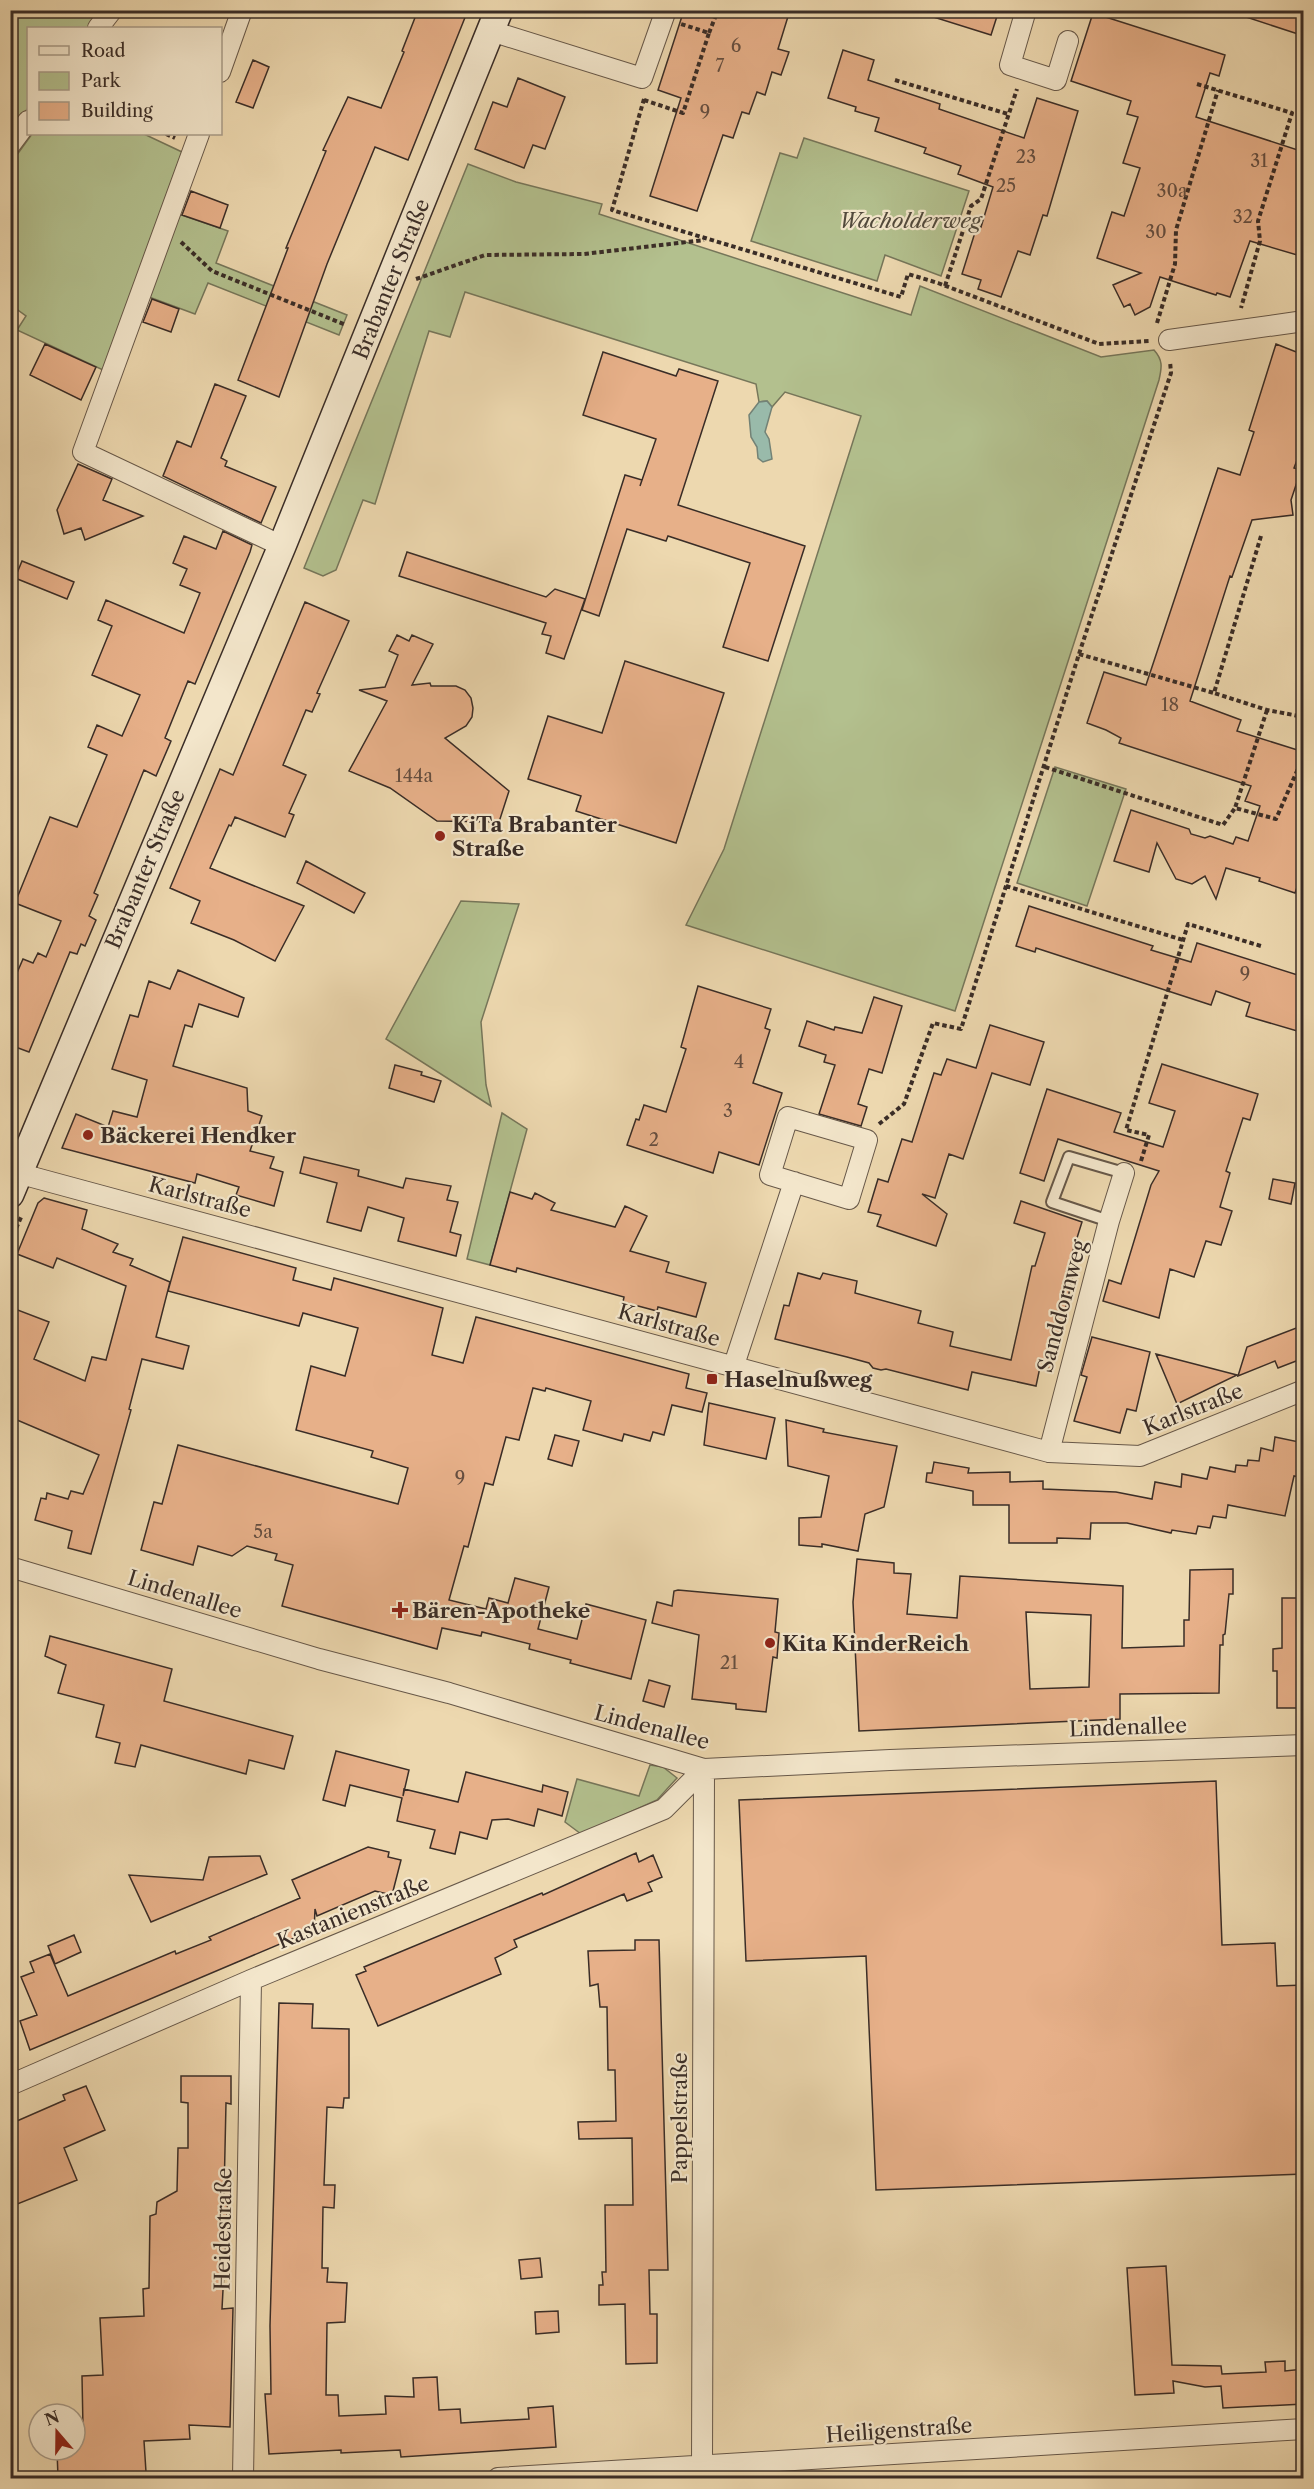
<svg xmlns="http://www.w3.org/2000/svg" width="1314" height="2489" viewBox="0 0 1314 2489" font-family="'Libre Caslon Text',serif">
	<rect width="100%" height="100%" fill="#edd8af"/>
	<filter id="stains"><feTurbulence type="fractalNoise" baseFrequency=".00333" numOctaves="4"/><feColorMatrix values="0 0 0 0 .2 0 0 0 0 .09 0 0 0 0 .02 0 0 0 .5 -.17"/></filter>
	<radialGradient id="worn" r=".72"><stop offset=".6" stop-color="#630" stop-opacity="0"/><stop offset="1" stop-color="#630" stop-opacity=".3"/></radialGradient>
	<path fill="#b3c08e" stroke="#76765a" stroke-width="1.5" d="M10,11H100L87,28H28V108L15,126L11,127Z
		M32,134H144L182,152L103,370L17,330L26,316L11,305V163Z
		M804,138L969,191L941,276L885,255L877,281L751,241L780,153L797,158Z
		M468,164L516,182L602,204L599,214L911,315L920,286L1101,357L1154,350C1163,360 1162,367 1159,380L955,1011L686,925L724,849L861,416L785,392L772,407L767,401L759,402L756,384L465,292L450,337L429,331L375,504L363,500L336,570L323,576L304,568Z
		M179,214L228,231L216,263L347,315L339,335L208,283L195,314L149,297Z
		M1055,767L1126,789L1087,906L1017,883Z
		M461,901L519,904L481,1022L486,1085L491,1106L386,1039Z
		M502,1113L527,1129L490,1265L467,1259Z
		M650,1765L663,1767L677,1778L657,1800L581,1834L565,1822L577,1779L639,1796Z"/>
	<path fill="#99baaa" stroke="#738276" stroke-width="1.5" d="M767,401L772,407L765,432L769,439L772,459L763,462L758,458L757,447L751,437L749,415L759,402Z"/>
	<path fill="#e7b089" stroke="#3a2d27" stroke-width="1.5" fill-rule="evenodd" d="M418,10H468L408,160L375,147L327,264L279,397L238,380L288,248H286L326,151L323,150L348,97L381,108L404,52L402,51Z
		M684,10H790L778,49L789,52L781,75L772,72L765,95L757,92L749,114L742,112L733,138L723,135L697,211L650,196L681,98L658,90Z
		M927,10H999L991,35L927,15Z
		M1238,10H1304V36L1237,14Z
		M1093,13L1225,55L1219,76L1210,73L1196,117L1304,152V257L1250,241L1230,297L1217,293L1216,295L1160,277L1150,307L1135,315L1130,304L1124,307L1113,285L1141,273L1097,258L1112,212L1124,216L1140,168L1123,163L1138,117L1127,114L1131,101L1071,81Z
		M843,50L874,60L868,80L940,104L939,109L1024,138L1037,98L1078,111L1047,216L1043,215L1030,255L1018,251L1001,297L978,289L981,280L962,274L977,226L981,227L993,187L958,174L961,166L924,153L926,148L875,131L879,118L855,111L856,107L828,98Z
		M253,60L269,67L253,108L236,102Z
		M518,78L565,97L545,149L533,145L524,168L475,149L493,102L507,107Z
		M191,191L228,205L220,228L182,215Z
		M152,299L179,309L171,332L143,322Z
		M45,344L96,367L81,400L30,375Z
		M1276,344L1304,355V423L1300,434L1304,435V442L1294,468L1301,470L1291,500L1293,515L1252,520L1232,577L1230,576L1190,701L1241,720L1237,731L1304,752V866L1295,893L1259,881L1260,878L1226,868L1216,899L1205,876L1192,884L1176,879L1157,843L1149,872L1114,861L1131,810L1189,829L1191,834L1205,838L1210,836L1233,844L1236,837L1248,841L1260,806L1245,801L1251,786L1119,743L1121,738L1106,730L1087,723L1104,672L1146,685L1218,468L1240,475L1254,432L1249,430Z
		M603,352L676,376L679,369L718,381L678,505L805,546L768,661L723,647L750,563L668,536L666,541L627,529L599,616L582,610L625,475L642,480L640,486L656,439L583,415Z
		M215,384L246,396L221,458L227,461L225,466L276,487L261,523L163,476L177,441L191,447Z
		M78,464L112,479L103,500L143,516L85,540L81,528L64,534L57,510Z
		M223,531L252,545L250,552L195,684L188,681L165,738L171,741L156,776L144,770L94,893L98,895L89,916L96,920L85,946L81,944L77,954L70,952L29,1052L10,1045V989L23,959L33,963L38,953L46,957L61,921L15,903L50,817L77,827L107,755L88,747L97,725L122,736L140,695L92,675L112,626L98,620L106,600L184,633L200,593L180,585L187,569L173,563L184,536L216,549Z
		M407,552L546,597L555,589L585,599L564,659L546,653L551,636L542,634L546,623L399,576Z
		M22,561L74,582L67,599L15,578Z
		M305,602L349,621L317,693L320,694L312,712L306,710L283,765L306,775L289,813L294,815L285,837L235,817L231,826L229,825L210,868L304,906L275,961L234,940L191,923L200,901L170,888L220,769L233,775Z
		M397,635L409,641L412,635L433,644L412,685L430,683L431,686H456L465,690L471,698L473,708L472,717L466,726L445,738L509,791L499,822L437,821L390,788L349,771L387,701L359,690L385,687L398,655L389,651Z
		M625,661L724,693L676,843L576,811L581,796L528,779L548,716L602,733Z
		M306,861L365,893L354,913L297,883Z
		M1029,906L1153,946L1151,950L1191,962L1197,943L1304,977V1033L1246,1016L1250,1003L1216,991L1211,1005L1036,948L1035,952L1016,946Z
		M178,970L244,998L238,1017L199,1004L192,1027L185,1025L173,1066L247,1088L248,1111L262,1116L250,1151L274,1157L270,1168L283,1172L274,1206L236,1195L239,1187L197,1174L195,1183L62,1148L76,1114L108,1127L113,1111L137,1117L147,1080L112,1069L130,1015L138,1017L149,981L170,989Z
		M698,986L771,1009L765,1028L770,1030L753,1083L782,1093L759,1165L719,1152L713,1173L627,1145L636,1119L639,1120L644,1105L666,1112L686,1049L681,1047Z
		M874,997L902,1006L882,1073L869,1069L858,1104L867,1107L861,1126L819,1114L835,1065L824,1062L826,1055L799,1046L807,1021L834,1030L835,1027L862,1033Z
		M990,1025L1044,1042L1030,1085L992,1073L963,1159L949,1154L935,1198L922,1194L947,1214L936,1246L877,1226L881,1215L868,1212L878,1179L888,1182L902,1139L912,1142L934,1073L941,1075L947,1059L976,1068Z
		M1162,1064L1258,1094L1250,1120L1243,1118L1226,1171L1230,1173L1220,1207L1232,1211L1221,1245L1206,1241L1194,1277L1170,1269L1159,1318L1103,1301L1109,1280L1121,1284L1151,1185L1159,1171L1058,1139L1044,1181L1020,1173L1047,1089L1121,1113L1114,1132L1163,1147L1175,1111L1149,1103Z
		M395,1065L422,1072L421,1075L441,1081L434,1102L389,1088Z
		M304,1157L359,1170L358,1176L403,1188L406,1178L451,1186L447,1200L458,1202L450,1232L461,1235L456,1256L398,1241L404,1218L368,1207L361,1231L327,1222L337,1183L300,1173Z
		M1273,1179L1295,1183L1291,1204L1269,1199Z
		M510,1192L532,1199L535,1193L555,1203L551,1210L615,1227L625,1206L647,1216L630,1251L669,1262L666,1272L706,1283L696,1317L658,1307L657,1311L623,1302L624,1297L517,1268L516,1272L490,1265Z
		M44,1198L87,1210L82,1229L118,1244L113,1252L133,1259L130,1265L170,1282L156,1337L189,1346L183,1369L142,1359L129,1409L131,1410L91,1554L68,1548L72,1531L35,1520L41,1498L46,1499L47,1493L68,1499L71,1491L83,1494L99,1455L10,1417V1307L49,1322L34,1359L85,1381L92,1357L106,1360L126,1286L57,1258L53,1268L17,1254L38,1203Z
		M1021,1201L1082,1222L1066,1273L1073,1275L1052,1369L1040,1367L1036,1386L972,1372L968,1390L886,1369L881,1370L873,1368L869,1363L847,1357L775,1339L784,1305L789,1306L798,1273L820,1279L823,1273L857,1281L855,1293L921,1311L918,1323L953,1332L950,1346L1011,1360L1032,1266H1035L1045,1233L1014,1223Z
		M183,1237L296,1268L293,1280L331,1290L334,1278L443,1308L432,1355L463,1363L476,1317L689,1374L686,1388L707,1393L702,1412L672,1405L664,1435L653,1432L650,1441L624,1434L622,1441L583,1430L591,1401L546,1388L545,1391L533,1388L519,1440L506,1437L493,1485L485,1483L468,1547L464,1546L449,1600L486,1609L489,1598L508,1603L515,1578L549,1587L538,1629L577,1639L586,1604L646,1620L631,1679L570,1663L571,1660L529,1649L530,1644L482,1632L481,1636L442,1628L437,1649L282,1606L293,1565L275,1560L277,1554L247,1546L232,1556L198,1546L193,1565L141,1550L154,1502L162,1504L178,1445L398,1504L408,1468L371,1457L373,1451L296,1430L311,1366L345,1376L358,1328L303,1313L299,1326L168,1291Z
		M1304,1325V1358L1278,1368L1275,1361L1238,1376L1247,1347Z
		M1092,1337L1150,1352L1136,1411L1127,1409L1120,1433L1074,1421L1087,1377L1081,1375Z
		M1156,1354L1237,1375L1177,1404Z
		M709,1403L775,1418L766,1459L704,1445Z
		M786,1420L824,1429L823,1432L897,1446L884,1507L865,1514L858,1551L822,1544V1547L799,1545V1518L821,1517L829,1476L788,1466Z
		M555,1435L579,1441L572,1466L548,1459Z
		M1275,1437L1304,1443V1478L1294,1476L1285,1516L1228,1505L1226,1518L1213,1516L1210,1528L1198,1526L1196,1534L1172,1530L1171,1533L1127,1523H1091L1090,1539L1057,1538V1543H1009V1505H973V1491L926,1482L927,1473H932L934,1462L969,1468L968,1473L1010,1472V1482L1043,1481V1489L1116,1492L1152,1499L1155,1482L1181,1487L1182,1474L1207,1479L1210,1467L1235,1472L1236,1465L1247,1466L1248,1460L1259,1461L1261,1448L1273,1451Z
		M857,1559L894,1563V1573L911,1574L907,1614L957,1618L960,1576L1123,1586L1122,1648L1184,1646V1620H1189L1190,1570L1233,1569V1594H1229L1225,1634L1223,1635V1645H1220L1219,1693L1120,1694V1719L859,1731L853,1602ZM1026,1612L1091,1615L1089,1687L1030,1689Z
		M678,1590L778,1599L775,1632L779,1633L777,1658L773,1657L766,1712L736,1709V1704L692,1699L699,1635L652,1623L657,1602L672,1606L674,1591Z
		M1282,1598H1304V1708H1277V1671H1273V1649L1282,1648Z
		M50,1636L172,1669L164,1701L293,1736L284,1769L249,1760L246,1774L141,1745L135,1767L115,1763L120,1743L96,1737L104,1705L58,1693L66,1665L45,1656Z
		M649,1680L670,1686L664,1707L643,1701Z
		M336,1751L409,1770L403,1796L404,1789L458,1802L466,1772L542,1792L543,1785L568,1792L562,1816L538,1809L534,1826L508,1819L492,1820L487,1839L460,1832L455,1854L430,1848L435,1830L397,1821L402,1798L350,1785L345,1806L323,1800Z
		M1216,1781L1222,1945L1275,1943L1277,1986L1304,1985V2174L876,2190L866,1956L746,1961L739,1800Z
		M368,1847L389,1852L388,1857L401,1860L392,1895L375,1891L317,1916L315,1909L314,1932L313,1930L30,2050L20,2021L37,2015L21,1977L34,1972L30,1962L50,1954L68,1996L175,1951L176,1954L211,1940L209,1937L300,1898L292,1880Z
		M636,1853L639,1862L653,1855L662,1877L648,1883L652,1891L627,1901L624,1894L514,1940L517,1947L495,1958L501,1974L378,2026L356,1975L366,1971L364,1967L542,1893L543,1895Z
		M260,1856L267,1874L151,1922L129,1875L203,1880L209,1857Z
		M74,1935L81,1952L55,1964L48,1946Z
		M635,1940H659L668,2270H649L650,2314H657V2363L626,2364L625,2304L599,2305V2285H603L602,2272H606L605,2205H633L632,2138L579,2139L578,2122L616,2121L615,2070H608L607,2007H600L598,1984L590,1986L588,1951L635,1950Z
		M279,2003L313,2004L312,2028L349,2029V2098H344L343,2108L327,2107L324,2185H335L334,2208L323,2207L322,2268H328L327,2282L347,2283L345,2322L327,2323L326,2395H338L339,2416L386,2414L385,2396L414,2397L413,2378L437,2377L439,2410L460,2409L461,2423L529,2419L528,2408L553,2406L556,2447L401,2457L400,2450L341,2453V2450L269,2454L265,2394H271L270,2326Z
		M181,2076H231V2104L226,2103L224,2195H228L222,2309L233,2308L230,2427L189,2425L190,2439L144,2441L146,2472L58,2477L57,2450H75V2429L83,2428L82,2376L103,2375L100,2318L144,2316L143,2289L149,2288L150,2216L156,2214L157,2202L177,2191L178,2148H188V2103L181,2102Z
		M86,2086L105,2130L64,2148L77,2180L10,2207V2124L65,2100L63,2095Z
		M540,2258L542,2277L521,2279L519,2260Z
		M1166,2266L1172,2365L1221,2366L1222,2374L1266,2372L1265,2362L1285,2361V2371L1304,2369V2404L1223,2408L1221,2386L1205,2387L1173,2381L1174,2393L1135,2395L1127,2268Z
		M558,2311L559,2332L536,2334L535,2312Z"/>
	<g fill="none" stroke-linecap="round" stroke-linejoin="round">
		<defs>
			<path id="lane" d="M1109,1221L1052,1202L1069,1157L1124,1173"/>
			<path id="street" d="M1026,10L1010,65L1056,80L1068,41
				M98,28L112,10
				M491,31L642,78L666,10
				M220,72L242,10
				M199,134L83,452L282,546
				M10,145L28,121
				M1169,340L1304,321
				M788,1117L867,1140L849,1199L770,1175Z
				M10,1171L1049,1452L1140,1456L1304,1390
				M733,1368L794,1182
				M1049,1452L1109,1221L1124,1173
				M10,1567L319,1659L449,1693L704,1769L890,1760L1304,1745
				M10,2085L251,1980L664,1809L704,1769
				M702,2467L704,1769
				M243,2478L251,1980
				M498,2478L1304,2429"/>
			<path id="secondary" d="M10,1194L282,546L499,10"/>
		</defs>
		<use href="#lane" stroke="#675849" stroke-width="14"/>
		<use href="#street" stroke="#675849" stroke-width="22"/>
		<use href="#secondary" stroke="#3a2d27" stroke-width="30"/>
		<path stroke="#3a2d27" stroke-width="4" stroke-dasharray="4.5 3" stroke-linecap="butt" d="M709,33L718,10
			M895,80L1008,114
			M1197,84L1292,113L1258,221L1260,241L1241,308
			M644,99L612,210L901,297L908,274L938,283L1099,344L1149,341
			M644,100L683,113L709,33L681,24
			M166,134L175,138
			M181,242L212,271L346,325
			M416,279L485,255L584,254L704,240
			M945,286L971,206L981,199L1017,89
			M1157,323L1175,264L1176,230L1218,90
			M1261,536L1214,693L1267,710L1304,717
			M1079,654L1214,693
			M1267,710L1235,808L1276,819L1304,755
			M1045,767L1223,825L1235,808
			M1006,886L1183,940
			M879,1124L904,1104L933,1023L961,1029L1079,654L1171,373L1170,361
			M1141,1161L1149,1135L1126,1130L1188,924L1261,946
			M10,1242L22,1215"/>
		<use href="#lane" stroke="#f3e6cb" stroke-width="10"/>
		<use href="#street" stroke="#f3e6cb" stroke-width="20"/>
		<use href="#secondary" stroke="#f3e6cb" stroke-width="27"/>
	</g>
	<g fill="#8f2418" stroke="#f3e6cb" stroke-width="2">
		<circle cx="440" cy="836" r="6"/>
		<circle cx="88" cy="1135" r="6"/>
		<rect x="706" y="1373" width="12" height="12" rx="3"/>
		<path d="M397 1601h6v6h6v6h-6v6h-6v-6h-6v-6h6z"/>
		<circle cx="770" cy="1643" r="6"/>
	</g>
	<g text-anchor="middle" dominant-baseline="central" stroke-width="4.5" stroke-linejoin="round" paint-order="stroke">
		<g font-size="18" fill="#654e40">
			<text x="736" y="46">6</text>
			<text x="720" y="66">7</text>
			<text x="705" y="112">9</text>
			<text x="1026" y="157">23</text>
			<text x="1259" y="161">31</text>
			<text x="1006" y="186">25</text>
			<text x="1172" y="191">30a</text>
			<text x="1243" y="217">32</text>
			<text x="1156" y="232">30</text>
			<text x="1170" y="705">18</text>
			<text x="414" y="776">144a</text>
			<text x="1245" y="974">9</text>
			<text x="739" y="1062">4</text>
			<text x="728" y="1111">3</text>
			<text x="654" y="1140">2</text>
			<text x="460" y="1478">9</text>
			<text x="263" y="1532">5a</text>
			<text x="729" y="1663">21</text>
		</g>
		<g font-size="21" font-style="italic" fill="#524a3c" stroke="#f3e6cb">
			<text x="910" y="220">Wacholderweg</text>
		</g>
		<g font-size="21" fill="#3a2d27" stroke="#f3e6cb">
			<text transform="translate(391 279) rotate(-68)">Brabanter Straße</text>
			<text transform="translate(145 869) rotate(-67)">Brabanter Straße</text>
			<text transform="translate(200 1197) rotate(15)">Karlstraße</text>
			<text transform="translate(1062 1306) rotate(-75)">Sanddornweg</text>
			<text transform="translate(669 1325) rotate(16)">Karlstraße</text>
			<text transform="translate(1193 1409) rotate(-22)">Karlstraße</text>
			<text transform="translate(185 1594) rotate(17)">Lindenallee</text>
			<text transform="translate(652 1727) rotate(15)">Lindenallee</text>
			<text transform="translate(1128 1727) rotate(-2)">Lindenallee</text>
			<text transform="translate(353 1912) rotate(-22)">Kastanienstraße</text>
			<text transform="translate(679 2118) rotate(-90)">Pappelstraße</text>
			<text transform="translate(223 2229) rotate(-89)">Heidestraße</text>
			<text transform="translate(899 2430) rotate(-4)">Heiligenstraße</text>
		</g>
		<g font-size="21" font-weight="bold" fill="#3a2d27" stroke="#f3e6cb" text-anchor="start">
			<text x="452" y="824">KiTa Brabanter<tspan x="452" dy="24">Straße</tspan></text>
			<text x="100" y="1135">Bäckerei Hendker</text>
			<text x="724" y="1379">Haselnußweg</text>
			<text x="412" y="1610">Bären-Apotheke</text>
			<text x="782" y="1643">Kita KinderReich</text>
		</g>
	</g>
	<rect width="1314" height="2489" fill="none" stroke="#edd8af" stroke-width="36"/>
	<rect x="12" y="12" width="1290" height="2465" fill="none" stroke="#3a2d27" stroke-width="3"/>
	<rect x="18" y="18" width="1278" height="2453" fill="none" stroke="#3a2d27" stroke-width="1.5"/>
	<rect x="27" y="27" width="195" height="108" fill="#f3e6cb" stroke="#a99c89" stroke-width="1.5"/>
	<rect x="39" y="46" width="30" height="9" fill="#f3e6cb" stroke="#a99c89" stroke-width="1.5"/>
	<text x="81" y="57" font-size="18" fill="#3a2d27">Road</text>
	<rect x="39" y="72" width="30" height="18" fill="#b3c08e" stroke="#a99c89" stroke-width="1.5"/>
	<text x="81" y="87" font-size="18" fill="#3a2d27">Park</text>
	<rect x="39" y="102" width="30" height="18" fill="#e7b089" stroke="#a99c89" stroke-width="1.5"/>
	<text x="81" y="117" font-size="18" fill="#3a2d27">Building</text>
	<g transform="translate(57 2432) rotate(340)"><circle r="28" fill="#f3e6cb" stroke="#a99c89" stroke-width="1.5"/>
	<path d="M0-4.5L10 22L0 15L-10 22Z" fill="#8f2418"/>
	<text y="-9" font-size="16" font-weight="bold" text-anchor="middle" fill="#3a2d27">N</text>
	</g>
	<rect width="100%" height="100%" filter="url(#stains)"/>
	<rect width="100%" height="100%" fill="url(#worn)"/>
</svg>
